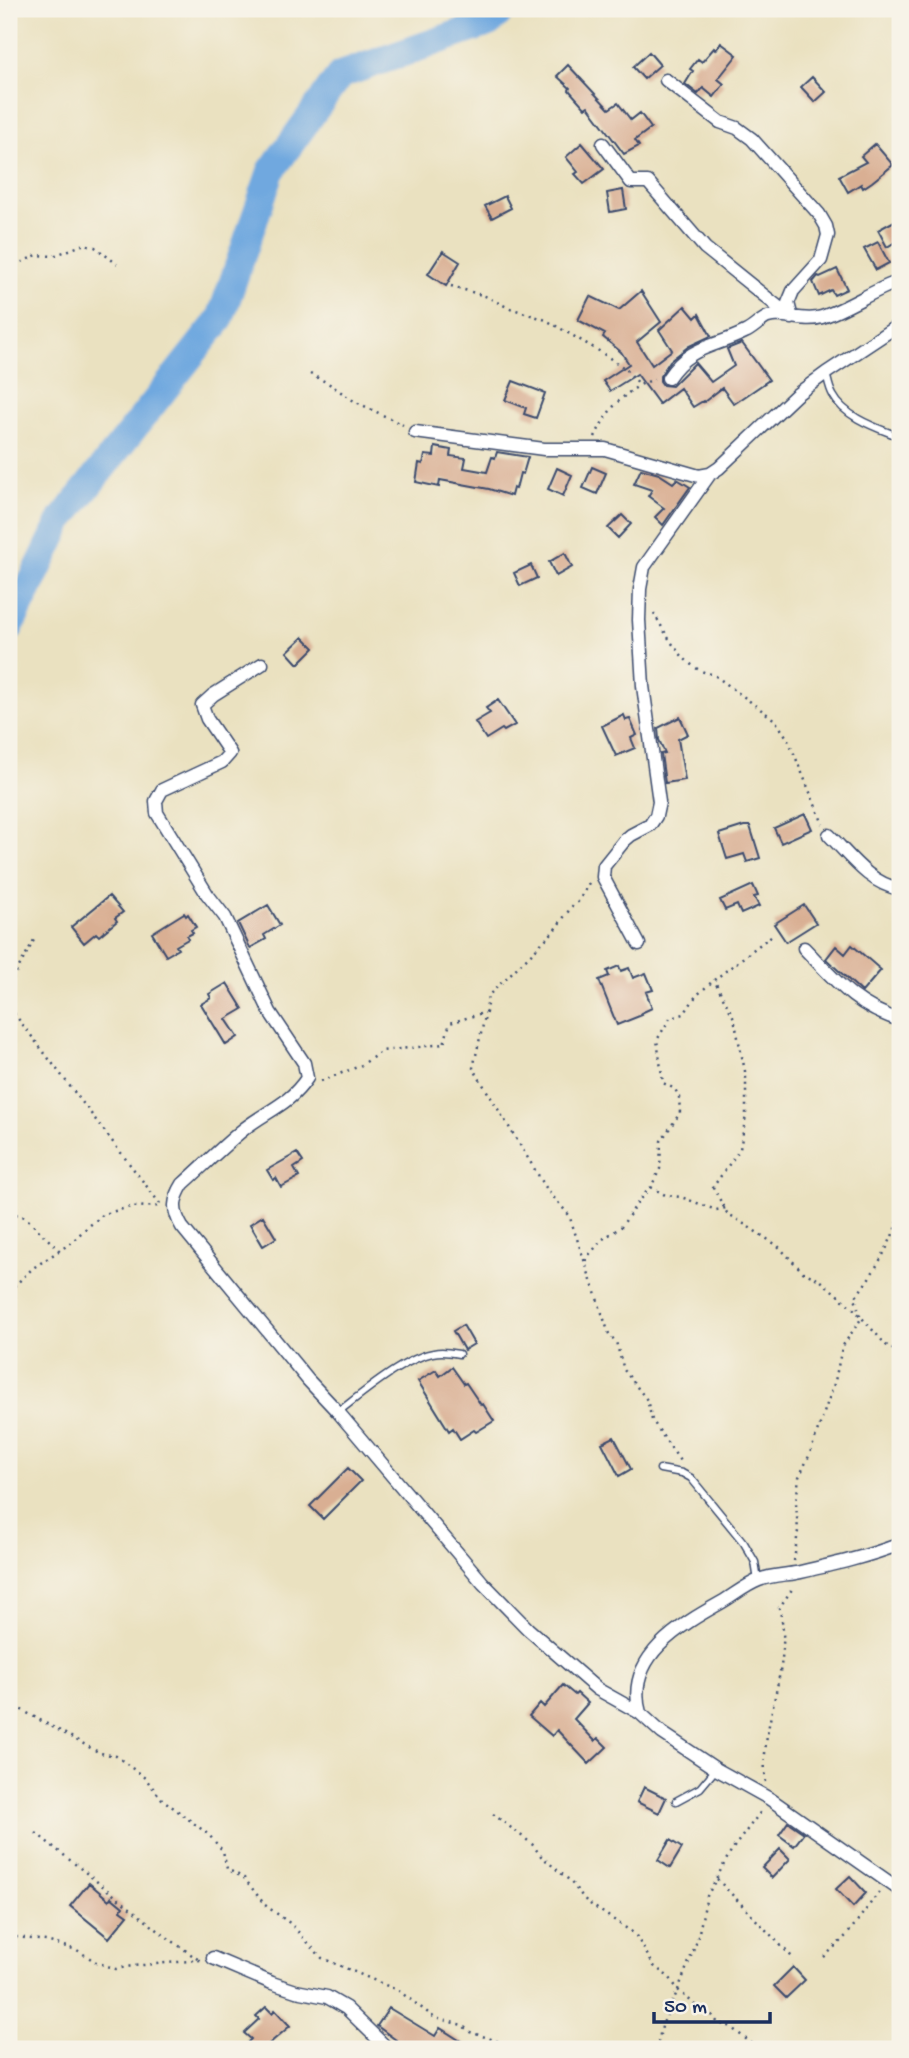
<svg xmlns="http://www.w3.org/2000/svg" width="909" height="2058" viewBox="0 0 909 2058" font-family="'Gochi Hand',sans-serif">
	<rect width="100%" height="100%" fill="#f7f3e8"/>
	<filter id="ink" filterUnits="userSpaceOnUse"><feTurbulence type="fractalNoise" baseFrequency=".0143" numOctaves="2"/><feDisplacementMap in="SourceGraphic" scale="14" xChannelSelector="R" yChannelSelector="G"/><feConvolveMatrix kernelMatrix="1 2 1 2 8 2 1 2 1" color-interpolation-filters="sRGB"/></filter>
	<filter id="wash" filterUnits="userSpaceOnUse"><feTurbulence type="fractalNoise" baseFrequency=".00686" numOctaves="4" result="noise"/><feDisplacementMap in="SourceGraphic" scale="28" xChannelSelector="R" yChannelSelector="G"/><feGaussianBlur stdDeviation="1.57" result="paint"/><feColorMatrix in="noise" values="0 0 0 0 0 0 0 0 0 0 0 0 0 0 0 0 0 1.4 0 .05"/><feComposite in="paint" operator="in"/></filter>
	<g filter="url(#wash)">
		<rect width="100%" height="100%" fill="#eae1c0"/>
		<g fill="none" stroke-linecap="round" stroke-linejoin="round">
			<path stroke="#70a8df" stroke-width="28" d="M9,629L62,519L220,319L271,171L340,75L489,23L503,9"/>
		</g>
		<g id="blocks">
			<path fill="#d9af93" d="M721,43L737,55L718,79L724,84L714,97L703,88L698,94L685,84L693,71L690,69L698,59L702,62L714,48L716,50Z
				M649,52L660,65L644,79L633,67Z
				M568,65L609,109L618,103L631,120L640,113L651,128L635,140L639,146L624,154L588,106L585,108L569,90L570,88L557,76Z
				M812,77L826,92L815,102L801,87Z
				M582,143L604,169L584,184L575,174L578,172L566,157Z
				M875,144L893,165L872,182L863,188L861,184L848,192L839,176L866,162L861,156Z
				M623,190L626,209L610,212L607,193Z
				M505,196L511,208L492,218L485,206Z
				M900,218V239L887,247L878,230Z
				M878,242L889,263L876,270L864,249Z
				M443,251L460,262L446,286L428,274Z
				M837,269L847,289L834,295L831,290L819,296L813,282L818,276L820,277Z
				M641,291L661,322L637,342L652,365L672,350L659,330L685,306L695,318L699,314L711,336L689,346L670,361L660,376V381L663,385L672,386L695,363L711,382L734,366L727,349L742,343L769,380L734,404L722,388L704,402L703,401L693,407L680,388L659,404L637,374L610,391L603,381L629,364L621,352L603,337L605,334L578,320L590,296L619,310Z
				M513,381L545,393L536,418L524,414L526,408L505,400Z
				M435,447L451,450L450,456L466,458L464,468L487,472L492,457L495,458L497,452L528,457L523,474L520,473L516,489L513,488L511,496L489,489L440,480L439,487L416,482L419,463L423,464L425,455L434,456Z
				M592,467L606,473L597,494L583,488Z
				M557,468L572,475L563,496L548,489Z
				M641,469L659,474L673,483L677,479L690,487L663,525L655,517L664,508L648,496L652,490L634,484Z
				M622,515L631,524L618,538L608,528Z
				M565,553L572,567L556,576L549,562Z
				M531,565L537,578L520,586L514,573Z
				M303,637L314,648L298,664L287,652Z
				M498,700L515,725L504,731L502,729L486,739L475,722L490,713L486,708Z
				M624,715L626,720L630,719L637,735L631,738L635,748L616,756L602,726Z
				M680,717L688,734L678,739L685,780L665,783L661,754L665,753L659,740L658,728Z
				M805,814L812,829L781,843L774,828Z
				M744,826H750L760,858L747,862L744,854L727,859L719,834Z
				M753,885L758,896L754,897L759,906L741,914L737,905L725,910L720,900Z
				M109,896L123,912L115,918L117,921L99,936L96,933L84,943L71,927Z
				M268,905L280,925L264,935L266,939L250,948L238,923Z
				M804,905L816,923L786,942L774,924Z
				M184,913L186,916L188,914L196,927L191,930L193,933L187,936L188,939L176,946L178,949L166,956L152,933Z
				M852,945L881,970L862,992L826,959L836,946L845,954Z
				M619,966L621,971L629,968L633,978L646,973L653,990L646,992L652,1008L641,1013L642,1015L617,1025L599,980L609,976L607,971Z
				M227,983L243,1009L226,1019L238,1037L226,1045L201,1004L211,998L209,994Z
				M297,1153L303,1162L294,1168L299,1177L281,1187L276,1178L273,1180L267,1170Z
				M263,1216L276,1238L263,1246L250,1224Z
				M463,1325L474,1344L464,1350L453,1331Z
				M452,1367L464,1384L466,1383L481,1405L483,1404L494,1421L476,1432L474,1430L460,1439L453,1428L449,1431L418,1381L436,1370L440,1376Z
				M614,1437L631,1469L619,1476L602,1443Z
				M348,1468L361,1481L323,1519L310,1506Z
				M563,1685L575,1695L577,1693L588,1703L574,1719L595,1741L598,1738L607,1747L589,1764L557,1730L552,1736L529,1716L540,1703L544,1707Z
				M644,1787L666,1798L659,1813L637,1802Z
				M788,1822L804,1833L794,1846L779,1835Z
				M670,1840L682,1848L670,1868L658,1860Z
				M780,1849L790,1859L772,1878L762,1868Z
				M850,1876L866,1893L853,1907L836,1889Z
				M89,1883L109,1900L111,1897L123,1907L121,1910L128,1915L109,1938L70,1906Z
				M793,1967L805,1980L786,1998L774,1986Z
				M266,2007L272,2013L275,2010L290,2026L263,2049H255L248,2042L251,2039L244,2033L259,2019L256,2016Z
				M389,2008L435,2036L440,2028L473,2049H400L394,2043L396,2040L377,2026Z"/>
		</g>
	</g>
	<g filter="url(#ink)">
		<use href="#blocks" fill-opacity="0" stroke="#3a4a6d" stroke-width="2"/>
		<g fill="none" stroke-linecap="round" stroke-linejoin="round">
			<defs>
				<path id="lane" d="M826,373C828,380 829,388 833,395C845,418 878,428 900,437
					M338,1412C363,1393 410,1352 442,1352C447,1352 453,1353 459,1354
					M660,1469L682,1473L691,1478L744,1543L755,1562L758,1581
					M676,1801L700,1788L716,1769"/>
				<path id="street" d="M666,80L720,122L737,128L752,139L819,214L826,226L828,235L821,260L793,291L788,303L792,318
					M603,144L631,182H648L705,248L792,318
					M668,378C690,345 713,348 745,332C753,329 760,320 768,317C784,312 803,323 822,317C849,308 873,290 900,281
					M415,432L544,449H605L699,476L710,474L719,468L796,395L826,373L900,324
					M262,664L213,695L202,705L207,719L230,753L222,762L162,790L156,801L157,813L207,894L225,917L270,1012L304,1063L307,1078C289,1105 268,1110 244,1129C223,1146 203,1166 183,1184C173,1200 172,1210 182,1227L308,1380L338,1412L483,1583L528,1629L597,1689L640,1713L662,1733L716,1769L770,1799L900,1890
					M829,835C850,856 870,884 900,889
					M639,944L603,877L604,866L624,841L631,835L650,825L656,816L659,802L643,686L639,620L640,589L644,567L710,474
					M804,948C835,980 856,1007 900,1020
					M640,1713C624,1657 681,1625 722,1602C734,1595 746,1585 759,1580C771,1575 784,1575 796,1573C831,1565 867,1557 900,1544
					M213,1958L272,1983L296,1991L327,1997L346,2008L388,2049"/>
			</defs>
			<use href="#lane" stroke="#3a4a6d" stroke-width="9"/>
			<use href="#street" stroke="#3a4a6d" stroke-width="15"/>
			<path stroke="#3a4a6d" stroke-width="2.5" stroke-dasharray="2 5" stroke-linecap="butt" d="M9,268L37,255L53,256L85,244L95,247L117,264
				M451,286L485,296L507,307L546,320L599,351L626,369L640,385L654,379
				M310,374L328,383L354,401L403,425
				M595,437C607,412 616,400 640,385
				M654,613C666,635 686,672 713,674L775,720L788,739L823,824
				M771,936L714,980L734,1018L746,1076V1115L740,1149L713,1187L727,1213L778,1246L803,1272L820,1280L855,1310L886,1345L900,1354
				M9,985L34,940
				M9,986L13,1012L161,1205
				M486,1012L473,1068L548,1191L569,1215L609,1334L616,1342L624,1370L647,1400L652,1420L680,1461
				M321,1081L360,1066L382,1051L444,1044L450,1023L486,1012L488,996L553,932L573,905L578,902L590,881
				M651,1187L665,1195L681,1197L716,1210L726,1208
				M9,1212L25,1217L60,1251
				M586,1261L589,1255L603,1239L621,1227L641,1198L651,1187L660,1169L661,1141L680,1113L679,1097L675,1089L663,1083L657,1040L670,1018L684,1014L696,996L714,980
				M9,1291L33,1268L71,1243L84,1230L104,1214L130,1207L162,1206
				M794,1561L798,1531L796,1503L799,1477L809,1456L835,1381L842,1347L861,1319L855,1298C874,1272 892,1244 900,1213
				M9,1703L100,1753L116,1756L145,1778L162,1799L209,1835L223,1851L227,1869L244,1878L265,1905L291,1924L322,1958L399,1991L435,2018L462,2025L470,2032L521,2049
				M766,1782C765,1773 764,1763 765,1754C768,1707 793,1654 779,1608L793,1588
				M493,1814L532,1844L541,1856L569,1880L587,1902L635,1934L654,1966L670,1978L678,1990L700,2009L712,2015L718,2023L729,2026L759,2049
				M36,1833L164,1935L199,1960
				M717,1879L792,1957
				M9,1938L18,1937L46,1941L77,1950L96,1962L116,1969L132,1966L201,1960
				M824,1957L847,1935L879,1892
				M656,2049L663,2023L678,1990L697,1941L707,1896L731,1851L762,1810"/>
			<use href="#lane" stroke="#fff" stroke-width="6"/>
			<use href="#street" stroke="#fff" stroke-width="12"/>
		</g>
	</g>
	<rect width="909" height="2058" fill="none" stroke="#f7f3e8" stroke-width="35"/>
	<path d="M654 2012v10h116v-10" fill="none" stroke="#1b2f5e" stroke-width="3.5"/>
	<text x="664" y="2012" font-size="21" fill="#1b2f5e" stroke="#f7f3e8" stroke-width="5" paint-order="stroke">50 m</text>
</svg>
